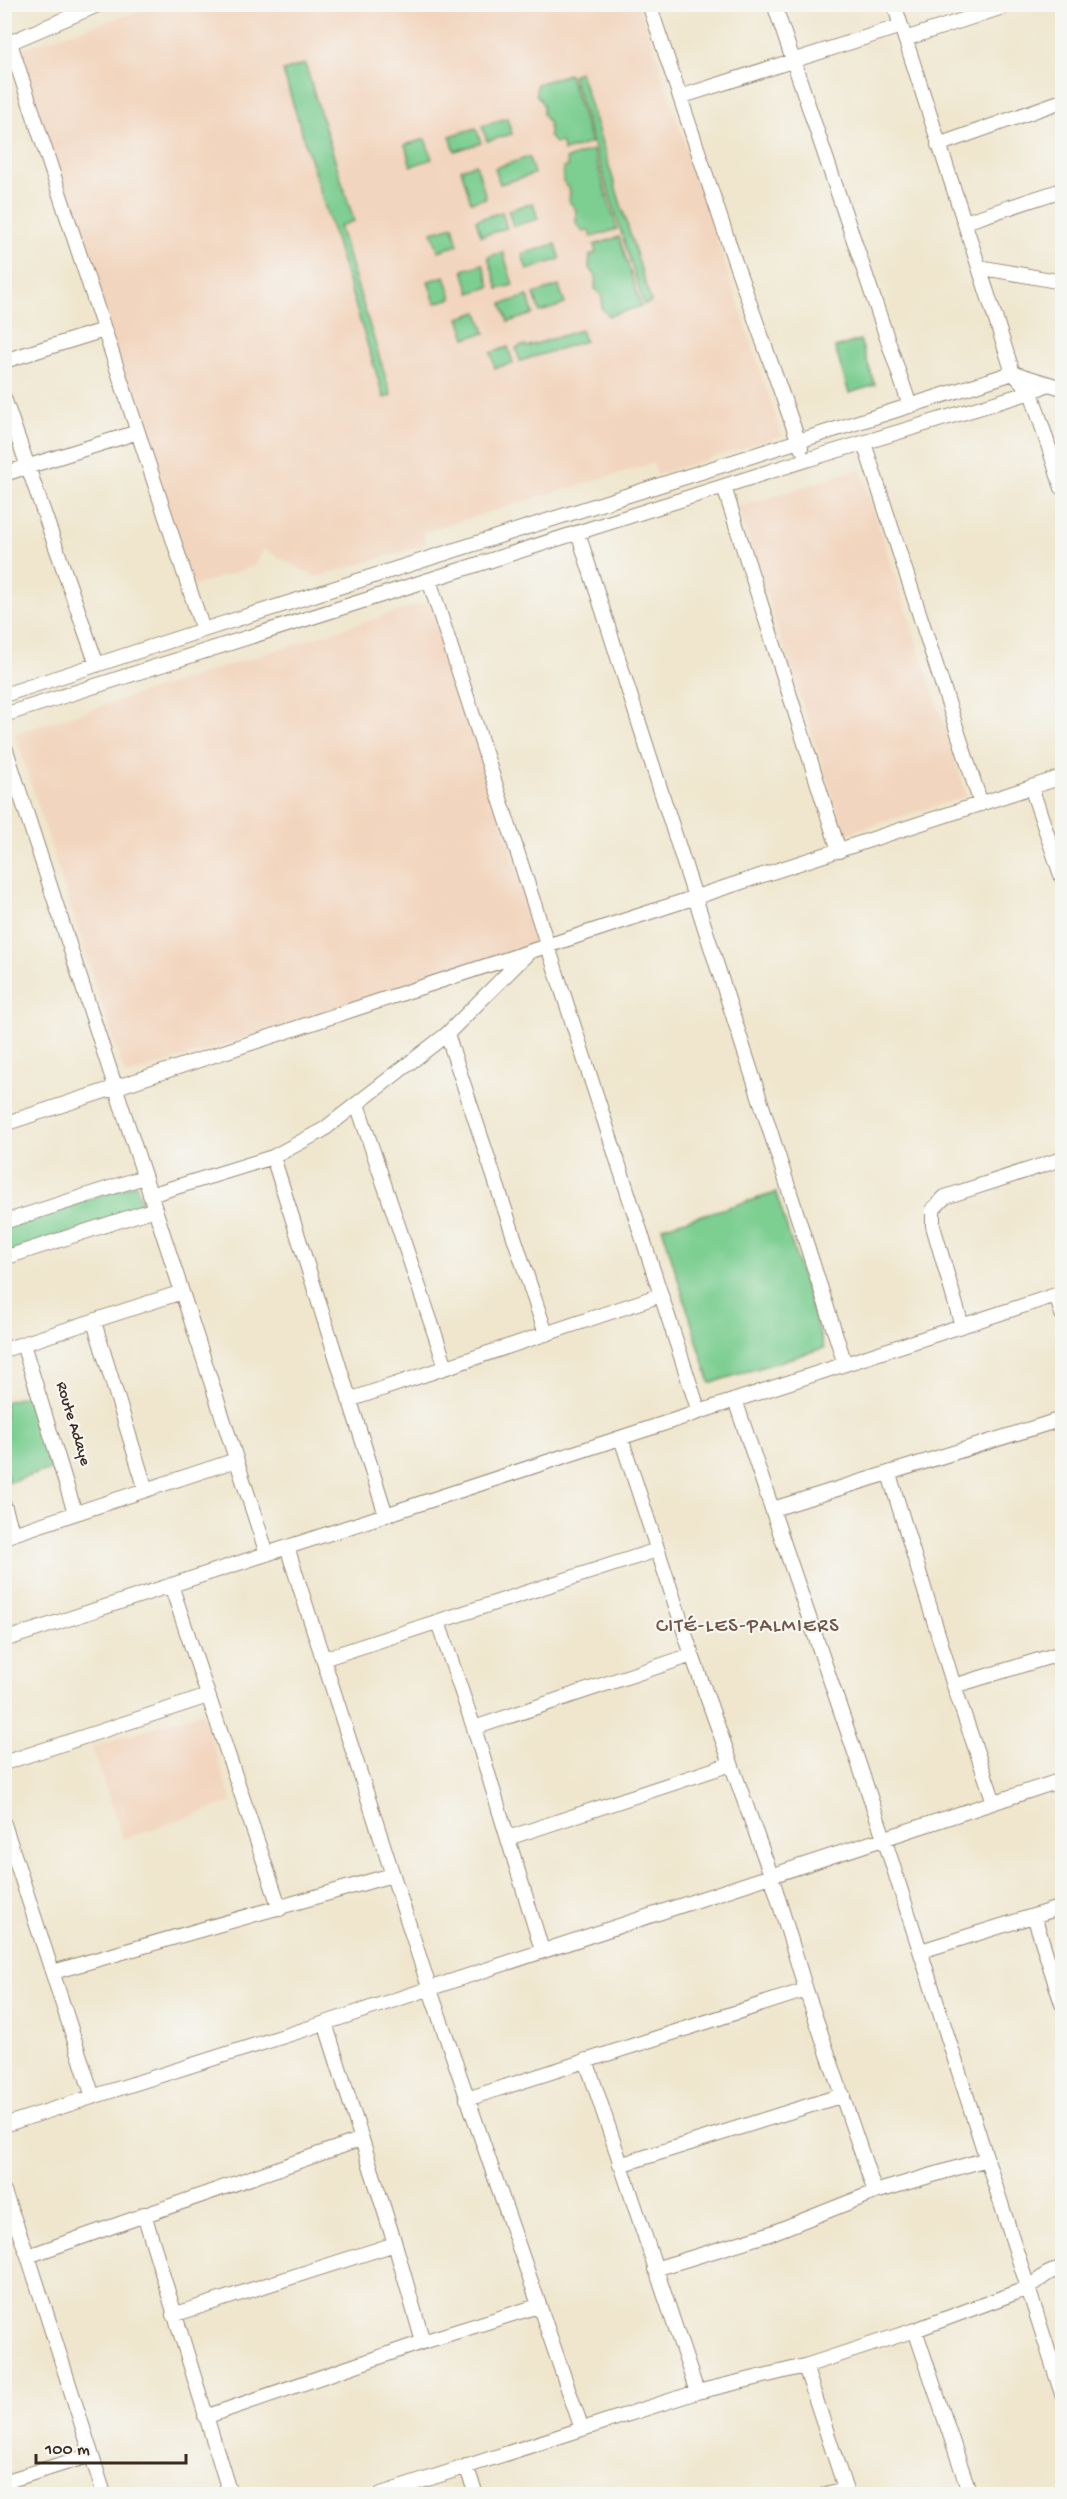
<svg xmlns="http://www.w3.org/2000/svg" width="1067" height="2499" viewBox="0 0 1067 2499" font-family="'Gochi Hand',sans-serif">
	<rect width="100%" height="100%" fill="#f6f6f2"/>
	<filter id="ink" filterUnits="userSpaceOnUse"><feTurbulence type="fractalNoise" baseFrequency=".0167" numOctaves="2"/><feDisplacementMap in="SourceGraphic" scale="12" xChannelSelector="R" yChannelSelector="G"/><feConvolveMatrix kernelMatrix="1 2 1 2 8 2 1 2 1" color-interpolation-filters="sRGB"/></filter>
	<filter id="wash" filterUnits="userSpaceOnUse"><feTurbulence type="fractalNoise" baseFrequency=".008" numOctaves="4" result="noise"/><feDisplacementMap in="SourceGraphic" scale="24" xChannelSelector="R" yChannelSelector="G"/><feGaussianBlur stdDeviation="1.35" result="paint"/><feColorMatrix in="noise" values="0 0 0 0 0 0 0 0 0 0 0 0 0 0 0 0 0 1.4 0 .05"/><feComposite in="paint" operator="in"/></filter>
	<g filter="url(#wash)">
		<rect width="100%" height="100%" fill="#efe6cd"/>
		<path fill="#f2d5be" d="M160,5H639L782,436L657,475L653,463L423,532L426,545L316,577L264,549L254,566L191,587L16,50Z
			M860,469L967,796L845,834L738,507Z
			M430,601L541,942L125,1076L15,734Z
			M202,1712L232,1802L123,1839L92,1747Z"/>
		<path fill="#7bce91" stroke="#5b7c58" stroke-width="1.5" d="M305,64L354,221L339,226L391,395L384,398L283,71Z
			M580,72L651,302L644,305L572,75Z
			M569,74L591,143L564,151L561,142L555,143L549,136V124L543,114V104L536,94L537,84Z
			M507,118L512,134L487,141L482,126Z
			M476,128L481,143L455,151L450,136Z
			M425,139L432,159L411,166L405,145Z
			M593,150L617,229L592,237L589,230L583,232L576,223V210L569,201L570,190L563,181V168L568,166L566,159Z
			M529,157L534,174L500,184L495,168Z
			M476,164L486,198L471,202L461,169Z
			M533,203L538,219L513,226L508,210Z
			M502,212L507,228L481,236L476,220Z
			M453,226L458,245L438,251L432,232Z
			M619,237L641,306L609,316L602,309V296L595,288L596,276L589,267L590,255L596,253L594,245Z
			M556,244L560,259L527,270L522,254Z
			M503,252L513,285L498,289L488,257Z
			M483,264L490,287L470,293L463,270Z
			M445,276L452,298L435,303L428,281Z
			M559,286L565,304L540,312L534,294Z
			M528,296L533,314L508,322L502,304Z
			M478,312L485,333L466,338L459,318Z
			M581,330L585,341L520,361L516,348L525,345L526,347Z
			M860,340L875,385L849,393L835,348Z
			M508,347L513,363L495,368L491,353Z
			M136,1184L144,1209L5,1254L4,1226Z
			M776,1193L824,1348L710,1383L662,1227Z
			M29,1395L52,1469L9,1482L5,1467V1402Z"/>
	</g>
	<g filter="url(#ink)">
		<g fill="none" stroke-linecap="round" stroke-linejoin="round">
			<defs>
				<path id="minor" d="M649,4L735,262L801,448
					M774,4L910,406
					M894,4L1013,373L1031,392L1062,488
					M905,39L1012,4
					M10,43L203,630
					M4,45L100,4
					M680,97L901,26
					M938,145L1062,101
					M965,222L1062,190
					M979,267L1062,282
					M4,361L104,330
					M4,398L97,665
					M864,443L981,804
					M4,474L138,432
					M724,487L839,851
					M578,533L845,1364
					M429,580L699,1412
					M4,695L203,630L1013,373L1062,388
					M4,715L806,460L1031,392L1046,385
					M4,744L267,1554
					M1031,787L1062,878
					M447,1034L546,1334
					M357,1104L446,1367
					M4,1124L1062,777
					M273,1157L386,1515
					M150,1195L273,1157L323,1130L447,1034L529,952
					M4,1222L144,1177
					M4,1258L155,1209
					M1056,1295L1062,1314
					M94,1322L146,1490
					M962,1326L933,1226V1209L945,1197L1062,1159
					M23,1344L75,1513
					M4,1350L182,1292
					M349,1400L661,1295
					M735,1400L884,1838L1062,2394
					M621,1438L692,1655L771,1875L806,1990L875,2192
					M889,1474L954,1686L994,1802
					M4,1505L13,1534
					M773,1509L1062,1419
					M4,1537L236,1460
					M287,1547L429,1987L582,2429
					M171,1585L280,1909
					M438,1622L474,1728L542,1950
					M4,1640L1062,1293
					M323,1659L657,1550
					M954,1686L1062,1653
					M474,1728L692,1655
					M4,1763L208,1696
					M4,1824L93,2097
					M508,1838L731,1764
					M1034,1916L1062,2004
					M921,1951L1062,1907
					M53,1972L392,1875
					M325,2023L395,2244L423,2342
					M586,2060L697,2392
					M467,2099L806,1990
					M4,2125L325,2023L1062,1780
					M620,2165L843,2095
					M4,2192L28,2256L104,2494
					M144,2214L230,2494
					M28,2256L362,2139
					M655,2269L769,2234L875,2192L987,2159
					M173,2315L395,2244
					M915,2330L970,2494
					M805,2366L847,2494
					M205,2417L423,2342L538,2306
					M466,2466L476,2494
					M4,2482L91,2455
					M381,2494L697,2392L805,2366L915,2330L1028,2288L1047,2274L1062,2267
					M826,2494L845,2489"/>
			</defs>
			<use href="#minor" stroke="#958876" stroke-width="16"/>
			<use href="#minor" stroke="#fff" stroke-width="14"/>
		</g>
	</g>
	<g text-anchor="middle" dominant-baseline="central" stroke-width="4.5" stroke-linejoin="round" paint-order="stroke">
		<g font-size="16" fill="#3b2a1e" stroke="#f6f6f2">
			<text transform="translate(72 1424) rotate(73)">Route Adaye</text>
		</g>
		<g font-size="20" letter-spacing="1.5" fill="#715646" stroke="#f6f6f2">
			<text x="748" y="1627">CITÉ-LES-PALMIERS</text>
		</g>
	</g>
	<rect width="1067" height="2499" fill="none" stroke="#f6f6f2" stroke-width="24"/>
	<path d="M36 2454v9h150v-9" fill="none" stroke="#3b2a1e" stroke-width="3"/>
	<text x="45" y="2454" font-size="18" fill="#3b2a1e" stroke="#f6f6f2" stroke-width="4.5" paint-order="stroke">100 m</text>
</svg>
